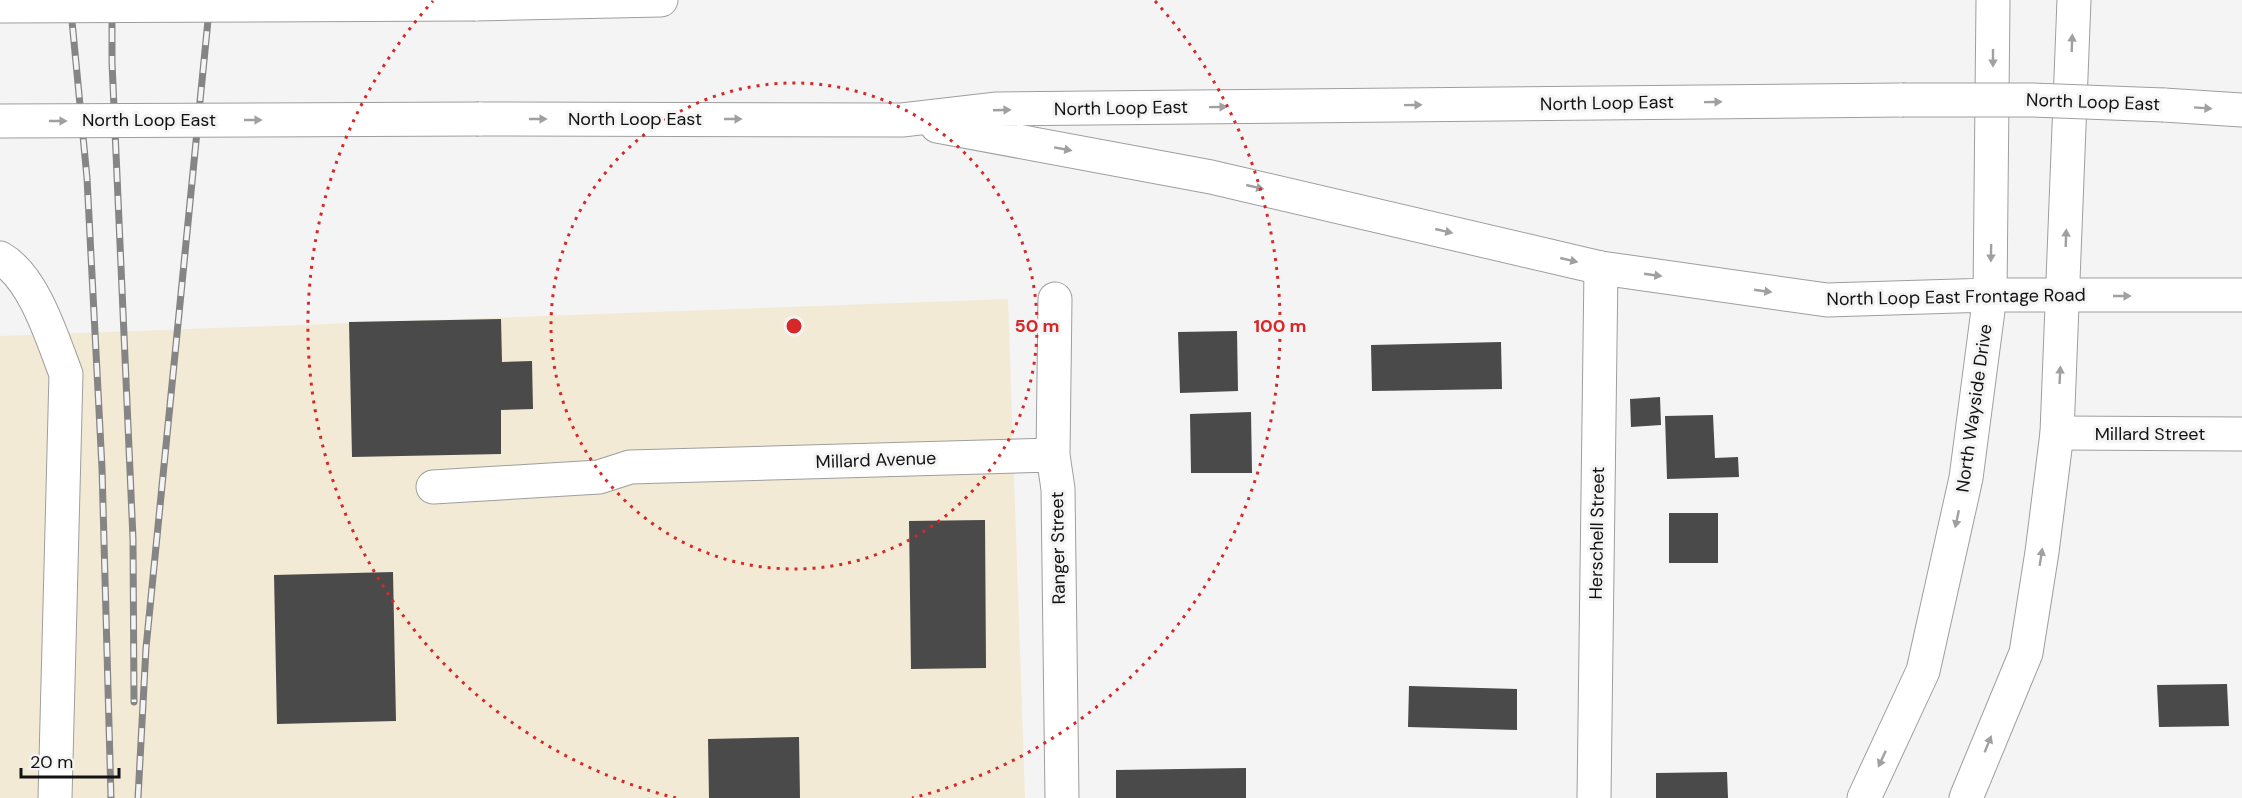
<svg xmlns="http://www.w3.org/2000/svg" width="2242" height="798" viewBox="0 0 2242 798" font-family="'DM Sans',sans-serif">
	<rect width="100%" height="100%" fill="#f4f4f5"/>
	<path fill="#f2ead4" d="M1008,299L1025,798H0V336Z"/>
	<path fill="#4b4a4a" d="M501,319L502,362L532,361L533,409L501,410V454L352,457L349,322Z
		M1237,331L1238,391L1180,393L1178,332Z
		M1501,342L1502,389L1372,391L1371,345Z
		M1660,397L1661,425L1631,427L1630,399Z
		M1251,412L1252,473H1191L1190,414Z
		M1713,415L1715,458L1738,457L1739,477L1667,479L1665,416Z
		M1669,513H1718V563H1669Z
		M985,520L986,668L911,669L909,521Z
		M393,572L396,721L277,724L274,575Z
		M2227,684L2229,726L2159,727L2157,685Z
		M1409,686L1517,689V730L1408,727Z
		M799,737L800,798H709L708,739Z
		M1246,768V798H1116V770Z
		M1727,772L1728,798H1656V773Z"/>
	<g fill="none" stroke-linecap="round" stroke-linejoin="round">
		<defs>
			<path id="minor" d="M0,258C34,277 52,338 66,374L55,798
				M1055,299L1053,455L1058,489L1062,798
				M2057,433L2242,434
				M433,487L599,477L630,467L1053,455
				M1594,798L1601,268"/>
			<path id="major" d="M1601,268L1827,300L1990,295H2242
				M1864,798L1923,671L1966,478L1990,295L1993,0
				M1966,798L2026,653L2042,552L2057,433L2074,0"/>
			<path id="highway" d="M475,4L661,0
				M2164,105L2242,110
				M479,119L902,120L997,109L1902,100
				M937,126L1211,177L1601,268"/>
		</defs>
		<use href="#minor" stroke="#9e9e9f" stroke-width="35"/>
		<use href="#major" stroke="#9e9e9f" stroke-width="35"/>
		<use href="#highway" stroke="#9e9e9f" stroke-width="35"/>
		<use href="#minor" stroke="#fff" stroke-width="33"/>
		<use href="#major" stroke="#fff" stroke-width="33"/>
		<use href="#highway" stroke="#fff" stroke-width="33"/>
		<defs>
			<path id="rail" d="M70,0L87,178L102,468L111,798
				M112,0V62L133,539L134,702
				M138,798L146,648L210,0"/>
		</defs>
		<use href="#rail" stroke="#858586" stroke-width="7"/>
		<use href="#rail" stroke="#f4f4f5" stroke-width="4.5" stroke-dasharray="14" stroke-linecap="butt"/>
		<defs>
			<path id="highway-bridge" d="M0,6L475,4
				M1902,100H2032L2164,105
				M0,121L479,119"/>
		</defs>
		<use href="#highway-bridge" stroke="#9e9e9f" stroke-width="35" stroke-linecap="butt"/>
		<use href="#highway-bridge" stroke="#fff" stroke-width="33"/>
	</g>
	<defs><path id="oneway-solid" d="M-6-.8H1V-3.2L6.5 0L1 3.2V.8H-6Z" transform="scale(1.5)"/></defs>
	<g fill="#a0a0a0">
		<use href="#oneway-solid" transform="translate(2072 43) rotate(-88)"/>
		<use href="#oneway-solid" transform="translate(1993 58) rotate(90)"/>
		<use href="#oneway-solid" transform="translate(1713 102) rotate(-1)"/>
		<use href="#oneway-solid" transform="translate(1413 105) rotate(-1)"/>
		<use href="#oneway-solid" transform="translate(1218 107) rotate(-1)"/>
		<use href="#oneway-solid" transform="translate(2203 108) rotate(4)"/>
		<use href="#oneway-solid" transform="translate(1002 110) rotate(-2)"/>
		<use href="#oneway-solid" transform="translate(538 119)"/>
		<use href="#oneway-solid" transform="translate(733 119)"/>
		<use href="#oneway-solid" transform="translate(253 120)"/>
		<use href="#oneway-solid" transform="translate(58 121)"/>
		<use href="#oneway-solid" transform="translate(1063 149) rotate(10)"/>
		<use href="#oneway-solid" transform="translate(1255 187) rotate(13)"/>
		<use href="#oneway-solid" transform="translate(1444 231) rotate(13)"/>
		<use href="#oneway-solid" transform="translate(2066 238) rotate(-88)"/>
		<use href="#oneway-solid" transform="translate(1991 253) rotate(91)"/>
		<use href="#oneway-solid" transform="translate(1569 260) rotate(13)"/>
		<use href="#oneway-solid" transform="translate(1653 275) rotate(8)"/>
		<use href="#oneway-solid" transform="translate(1763 291) rotate(8)"/>
		<use href="#oneway-solid" transform="translate(2122 296)"/>
		<use href="#oneway-solid" transform="translate(2060 375) rotate(-87)"/>
		<use href="#oneway-solid" transform="translate(1957 519) rotate(102)"/>
		<use href="#oneway-solid" transform="translate(2041 557) rotate(-81)"/>
		<use href="#oneway-solid" transform="translate(1988 744) rotate(-68)"/>
		<use href="#oneway-solid" transform="translate(1882 759) rotate(115)"/>
	</g>
	<g fill="none" stroke="#d62828" stroke-width="3" stroke-dasharray="3 6">
		<circle cx="794" cy="326" r="243"/>
		<path d="M676 798A486 486 0 0 1 433 1M1155 1A486 486 0 0 1 912 798"/>
	</g>
	<g text-anchor="middle" dominant-baseline="central" stroke-width="6" stroke-linejoin="round" paint-order="stroke">
		<g font-size="18" fill="#121212" stroke="#f4f4f5">
			<text transform="translate(2093 102) rotate(2)">North Loop East</text>
			<text transform="translate(1607 103) rotate(-1)">North Loop East</text>
			<text transform="translate(1121 108) rotate(-1)">North Loop East</text>
			<text x="635" y="119">North Loop East</text>
			<text x="149" y="120">North Loop East</text>
			<text transform="translate(1956 297) rotate(-1)">North Loop East Frontage Road</text>
			<text transform="translate(1974 408) rotate(-82)">North Wayside Drive</text>
			<text x="2150" y="434">Millard Street</text>
			<text transform="translate(876 460) rotate(-2)">Millard Avenue</text>
			<text transform="translate(1597 533) rotate(-89)">Herschell Street</text>
			<text transform="translate(1058 548) rotate(-91)">Ranger Street</text>
		</g>
	</g>
	<circle cx="794" cy="326" r="9" fill="#d62828" stroke="#f4f4f5" stroke-width="3"/>
	<g font-size="18" text-anchor="middle" font-weight="bold" fill="#d62828" stroke="#f4f4f5" stroke-width="6" stroke-linejoin="round" paint-order="stroke">
		<text x="1037" y="332">50 m</text>
		<text x="1280" y="332">100 m</text>
	</g>
	<path d="M21 768v9h98v-9" fill="none" stroke="#121212" stroke-width="3"/>
	<text x="30" y="768" font-size="18" fill="#121212" stroke="#f4f4f5" stroke-width="4.5" paint-order="stroke">20 m</text>
</svg>
